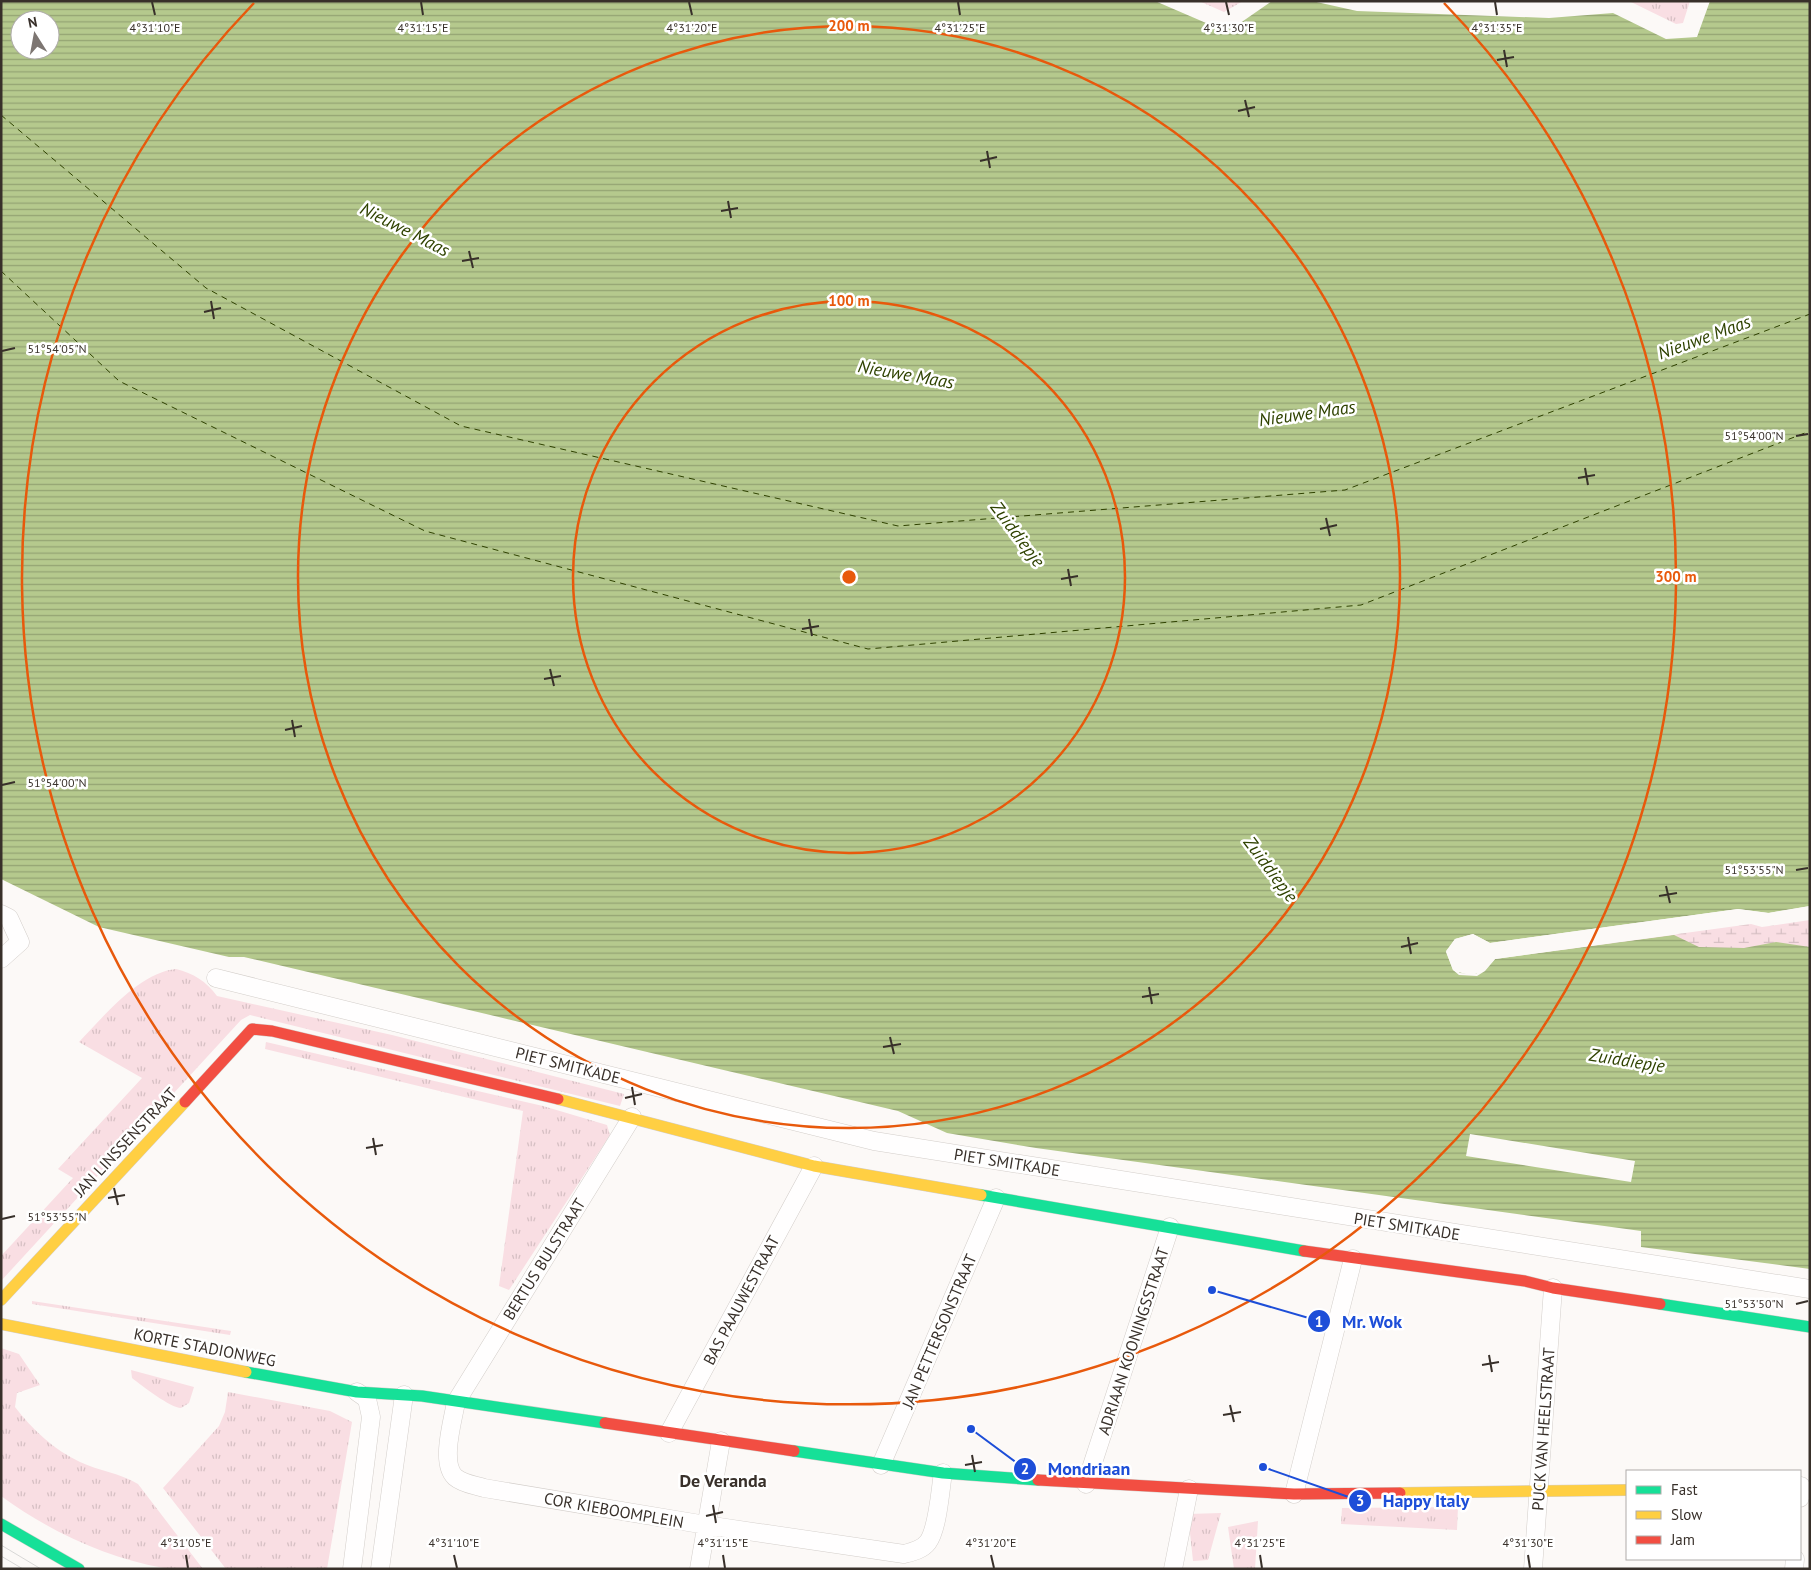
<svg xmlns="http://www.w3.org/2000/svg" width="1811" height="1570" viewBox="0 0 1811 1570" font-family="'PT Sans',sans-serif">
	<defs>
		<pattern id="grass-tufts" width="24" height="20" patternUnits="userSpaceOnUse" patternTransform="scale(1.25)"><rect width="24" height="20" fill="#f9dee3"/><path d="M3 7l-1-3M5 7V3M7 7l1-3M15 17l-1-3M17 17v-4M19 17l1-3" fill="none" stroke="#d6bfc3"/></pattern>
		<pattern id="wetland-marsh" width="20" height="14" patternUnits="userSpaceOnUse" patternTransform="scale(1.25)"><rect width="20" height="14" fill="#f9dee3"/><path d="M1 5h8M5 5V1M11 12h8M15 12V8" fill="none" stroke="#d6bfc3"/></pattern>
		<pattern id="water-rules" width="6" height="5" patternUnits="userSpaceOnUse" patternTransform="scale(1.25)"><rect width="6" height="5" fill="#b5c98d"/><path d="M0 2.5h6" fill="none" stroke="#94a473"/></pattern>
	</defs>
	<rect width="100%" height="100%" fill="#fcf9f7"/>
	<path fill="url(#grass-tufts)" d="M1199,1H1243L1224,12Z
		M1629,1H1690L1683,23L1676,24Z
		M176,969C193,973 207,982 217,996L392,1035L624,1094L620,1106L250,1015L241,1020L1,1281V1256L73,1178L58,1169L142,1078L79,1042C103,1017 140,972 176,969Z
		M266,1042L543,1106L607,1125L610,1135L509,1290L499,1286L523,1111L265,1049Z
		M32,1301L231,1331L230,1335L32,1304Z
		M1,1348L19,1354L40,1385L17,1393L15,1407C32,1429 54,1450 80,1462C99,1471 120,1473 138,1484L203,1569C190,1569 177,1570 164,1568C106,1558 49,1531 1,1496Z
		M131,1370L194,1387L189,1403L181,1408C171,1408 142,1386 132,1378Z
		M228,1392L330,1411L352,1422L327,1569H226L163,1488L219,1426L225,1412Z
		M1458,1507L1457,1530L1341,1524L1342,1508Z
		M1221,1513L1208,1560L1193,1561L1188,1514Z
		M1258,1521L1255,1569H1234L1228,1527Z"/>
	<path fill="url(#wetland-marsh)" d="M1810,920V993L1531,954L1751,924L1762,927Z"/>
	<path fill="url(#water-rules)" fill-rule="evenodd" d="M1,1H1155L1220,29L1233,28L1272,1H1312L1357,11L1549,18L1613,13L1666,39L1697,37L1710,1H1810V906L1768,913L1738,909L1490,943L1473,934L1455,939L1446,952L1453,970C1473,978 1481,976 1495,959L1674,935L1699,947L1744,948L1776,942L1810,947V1269L1641,1247V1231L1036,1148L947,1133L898,1111L244,957H229L99,927L1,879ZM20,20H50V50H20Z"/>
	<path fill="#fcf9f7" d="M1810,906V909L1769,916L1738,911L1491,946L1473,937L1456,941L1449,952L1455,969L1460,973L1476,974L1495,957L1674,932L1679,934L1495,959L1485,971L1477,976L1459,975L1453,970L1446,951L1455,939L1473,934L1490,943L1738,909L1769,913Z
		M1470,1134L1635,1161L1631,1182L1466,1156Z"/>
	<g fill="none" stroke-linecap="round" stroke-linejoin="round">
		<path stroke="#2f4200" stroke-width="1" stroke-dasharray="6 5" stroke-linecap="butt" d="M1,115L206,288L461,426L898,526L1345,490L1810,314
			M1,271L119,381L425,531L868,649L1361,605L1810,431"/>
		<defs>
			<path id="street" d="M1,914L9,918L20,942L1,959
				M216,978L874,1141L1810,1289
				M632,1117L456,1402C453,1420 440,1463 455,1477C463,1484 475,1485 484,1488L706,1525L904,1554C912,1552 922,1550 928,1542C938,1528 940,1491 943,1473
				M669,1433L814,1166
				M881,1465L996,1198
				M1086,1484L1170,1227
				M1294,1494L1353,1259
				M1800,1498L1801,1486
				M352,1569L371,1417L367,1399L357,1392
				M380,1569L404,1395
				M699,1569L721,1441
				M1173,1569L1189,1489
				M1533,1569L1553,1288
				M1794,1569L1795,1559"/>
			<path id="fast" d="M981,1195L1304,1251
				M1660,1304L1810,1327
				M246,1372L357,1392L422,1396L605,1423
				M794,1451L943,1473L1038,1480
				M1,1524L79,1569"/>
			<path id="slow" d="M558,1099L814,1166L981,1195
				M1,1300L185,1102
				M1,1324L246,1372
				M1400,1493L1627,1490"/>
			<path id="jam" d="M185,1102L252,1029L272,1031L558,1099
				M1304,1251L1525,1281L1553,1288L1660,1304
				M605,1423L794,1451
				M1038,1480L1294,1494L1400,1493"/>
		</defs>
		<use href="#street" stroke="#d3ceca" stroke-width="19"/>
		<use href="#fast" stroke="#d3ceca" stroke-width="12"/>
		<use href="#slow" stroke="#d3ceca" stroke-width="12"/>
		<use href="#jam" stroke="#d3ceca" stroke-width="12"/>
		<use href="#street" stroke="#fffefe" stroke-width="18"/>
		<use href="#fast" stroke="#16e098" stroke-width="11"/>
		<use href="#slow" stroke="#ffcf43" stroke-width="11"/>
		<use href="#jam" stroke="#f24e42" stroke-width="11"/>
		<path stroke="#d8d7d6" stroke-width="1" d="M1,1545L41,1569
			M1,1556L23,1569"/>
	</g>
	<path fill="none" stroke="#38302a" stroke-width="2" d="M152,2L155,15M421,2L423,15M689,2L692,15M958,2L960,15M1226,2L1229,15M1495,2L1497,15M1504,50L1507,67M1497,60L1514,57M1245,100L1249,117M1238,111L1255,107M987,151L990,168M980,161L997,157M728,201L731,218M721,211L738,208M469,251L473,268M462,261L479,258M211,301L214,319M204,312L221,308M2,351L15,348M1796,436L1808,434M1585,468L1588,485M1578,478L1595,475M1326,518L1330,536M1320,529L1337,525M1068,569L1071,586M1061,579L1078,576M809,619L812,636M802,629L819,626M550,669L554,686M544,679L561,676M292,720L295,737M285,730L302,726M2,785L15,782M1796,870L1808,868M1666,886L1670,903M1659,896L1677,893M1408,937L1411,954M1401,947L1418,943M1149,987L1152,1004M1142,997L1159,994M890,1037L894,1054M883,1047L901,1044M632,1087L635,1105M625,1098L642,1094M373,1138L376,1155M366,1148L383,1145M114,1188L118,1205M108,1198L125,1195M2,1219L15,1216M1796,1304L1808,1301M1489,1355L1492,1372M1482,1365L1499,1362M1230,1405L1234,1422M1223,1415L1241,1412M972,1455L975,1472M965,1465L982,1462M713,1505L716,1523M706,1516L723,1512M186,1555L188,1568M454,1555L457,1568M723,1555L725,1568M991,1555L994,1568M1260,1555L1262,1568M1528,1555L1530,1568"/>
	<g fill="none" stroke="#e8590c" stroke-width="2.5">
		<circle cx="849" cy="577" r="276"/>
		<circle cx="849" cy="577" r="551"/>
		<path d="M1444 3A827 827 0 1 1 254 3"/>
	</g>
	<g text-anchor="middle" dominant-baseline="central" stroke-width="5" stroke-linejoin="round" paint-order="stroke">
		<g font-size="16" fill="#38302a" stroke="#fff">
			<text transform="translate(568 1065) rotate(14)">PIET SMITKADE</text>
			<text transform="translate(125 1142) rotate(-47)">JAN LINSSENSTRAAT</text>
			<text transform="translate(1007 1162) rotate(9)">PIET SMITKADE</text>
			<text transform="translate(1407 1226) rotate(9)">PIET SMITKADE</text>
			<text transform="translate(544 1259) rotate(-58)">BERTUS BULSTRAAT</text>
			<text transform="translate(741 1300) rotate(-62)">BAS PAAUWESTRAAT</text>
			<text transform="translate(939 1331) rotate(-67)">JAN PETTERSONSTRAAT</text>
			<text transform="translate(1133 1341) rotate(-72)">ADRIAAN KOONINGSSTRAAT</text>
			<text transform="translate(205 1347) rotate(11)">KORTE STADIONWEG</text>
			<text transform="translate(1543 1429) rotate(-86)">PUCK VAN HEELSTRAAT</text>
			<text transform="translate(614 1510) rotate(10)">COR KIEBOOMPLEIN</text>
		</g>
		<g font-size="18" font-style="italic" fill="#2f4200" stroke="#fff">
			<text transform="translate(405 229) rotate(27)">Nieuwe Maas</text>
			<text transform="translate(1704 337) rotate(-20)">Nieuwe Maas</text>
			<text transform="translate(906 374) rotate(10)">Nieuwe Maas</text>
			<text transform="translate(1307 413) rotate(-8)">Nieuwe Maas</text>
			<text transform="translate(1018 534) rotate(53)">Zuiddiepje</text>
			<text transform="translate(1271 869) rotate(53)">Zuiddiepje</text>
			<text transform="translate(1627 1060) rotate(9)">Zuiddiepje</text>
		</g>
		<g font-size="18" font-weight="bold" fill="#38302a" stroke="#fff">
			<text x="723" y="1480">De Veranda</text>
		</g>
	</g>
	<g font-size="12" text-anchor="middle" fill="#38302a" stroke="#fff" stroke-width="5" stroke-linejoin="round" paint-order="stroke">
		<text x="155" y="32">4°31'10"E</text>
		<text x="423" y="32">4°31'15"E</text>
		<text x="692" y="32">4°31'20"E</text>
		<text x="960" y="32">4°31'25"E</text>
		<text x="1229" y="32">4°31'30"E</text>
		<text x="1497" y="32">4°31'35"E</text>
		<text x="57" y="353">51°54'05"N</text>
		<text x="1754" y="440">51°54'00"N</text>
		<text x="57" y="787">51°54'00"N</text>
		<text x="1754" y="874">51°53'55"N</text>
		<text x="57" y="1221">51°53'55"N</text>
		<text x="1754" y="1308">51°53'50"N</text>
		<text x="186" y="1547">4°31'05"E</text>
		<text x="454" y="1547">4°31'10"E</text>
		<text x="723" y="1547">4°31'15"E</text>
		<text x="991" y="1547">4°31'20"E</text>
		<text x="1260" y="1547">4°31'25"E</text>
		<text x="1528" y="1547">4°31'30"E</text>
	</g>
	<circle cx="849" cy="577" r="8" fill="#e8590c" stroke="#fff" stroke-width="2.5"/>
	<g font-size="15" text-anchor="middle" font-weight="bold" fill="#e8590c" stroke="#fff" stroke-width="5" stroke-linejoin="round" paint-order="stroke">
		<text x="849" y="31">200 m</text>
		<text x="849" y="306">100 m</text>
		<text x="1676" y="582">300 m</text>
	</g>
	<path fill="none" stroke="#1d4ed8" stroke-width="2" d="M1212 1290L1319 1321M971 1429L1025 1469M1263 1467L1360 1501"/>
	<g fill="#1d4ed8" stroke="#fff" stroke-width="2">
		<circle cx="1212" cy="1290" r="5"/>
		<circle cx="971" cy="1429" r="5"/>
		<circle cx="1263" cy="1467" r="5"/>
		<circle cx="1319" cy="1321" r="12"/>
		<circle cx="1025" cy="1469" r="12"/>
		<circle cx="1360" cy="1501" r="12"/>
	</g>
	<g font-size="15" text-anchor="middle" font-weight="bold" fill="#fff">
		<text x="1319" y="1327">1</text>
		<text x="1025" y="1474">2</text>
		<text x="1360" y="1506">3</text>
	</g>
	<g font-size="18" text-anchor="middle" font-weight="bold" fill="#1d4ed8" stroke="#fff" stroke-width="5" stroke-linejoin="round" paint-order="stroke">
		<text x="1372" y="1328">Mr. Wok</text>
		<text x="1089" y="1475">Mondriaan</text>
		<text x="1426" y="1507">Happy Italy</text>
	</g>
	<rect width="1811" height="1570" fill="none" stroke="#38302a" stroke-width="5"/>
	<rect x="1626" y="1470" width="175" height="90" fill="#ffffff" stroke="#afacaa"/>
	<rect x="1636" y="1486" width="25" height="8" fill="#16e098" stroke="#afacaa"/>
	<text x="1671" y="1495" font-size="15" fill="#38302a">Fast</text>
	<rect x="1636" y="1511" width="25" height="8" fill="#ffcf43" stroke="#afacaa"/>
	<text x="1671" y="1520" font-size="15" fill="#38302a">Slow</text>
	<rect x="1636" y="1536" width="25" height="8" fill="#f24e42" stroke="#afacaa"/>
	<text x="1671" y="1545" font-size="15" fill="#38302a">Jam</text>
	<g transform="translate(35 35) rotate(349)"><circle r="24" fill="#ffffff" stroke="#afacaa"/>
	<path d="M0-4L9 19L0 12L-9 19Z" fill="#7d7672"/>
	<text y="-8" font-size="14" font-weight="bold" text-anchor="middle" fill="#38302a">N</text>
	</g>
</svg>
